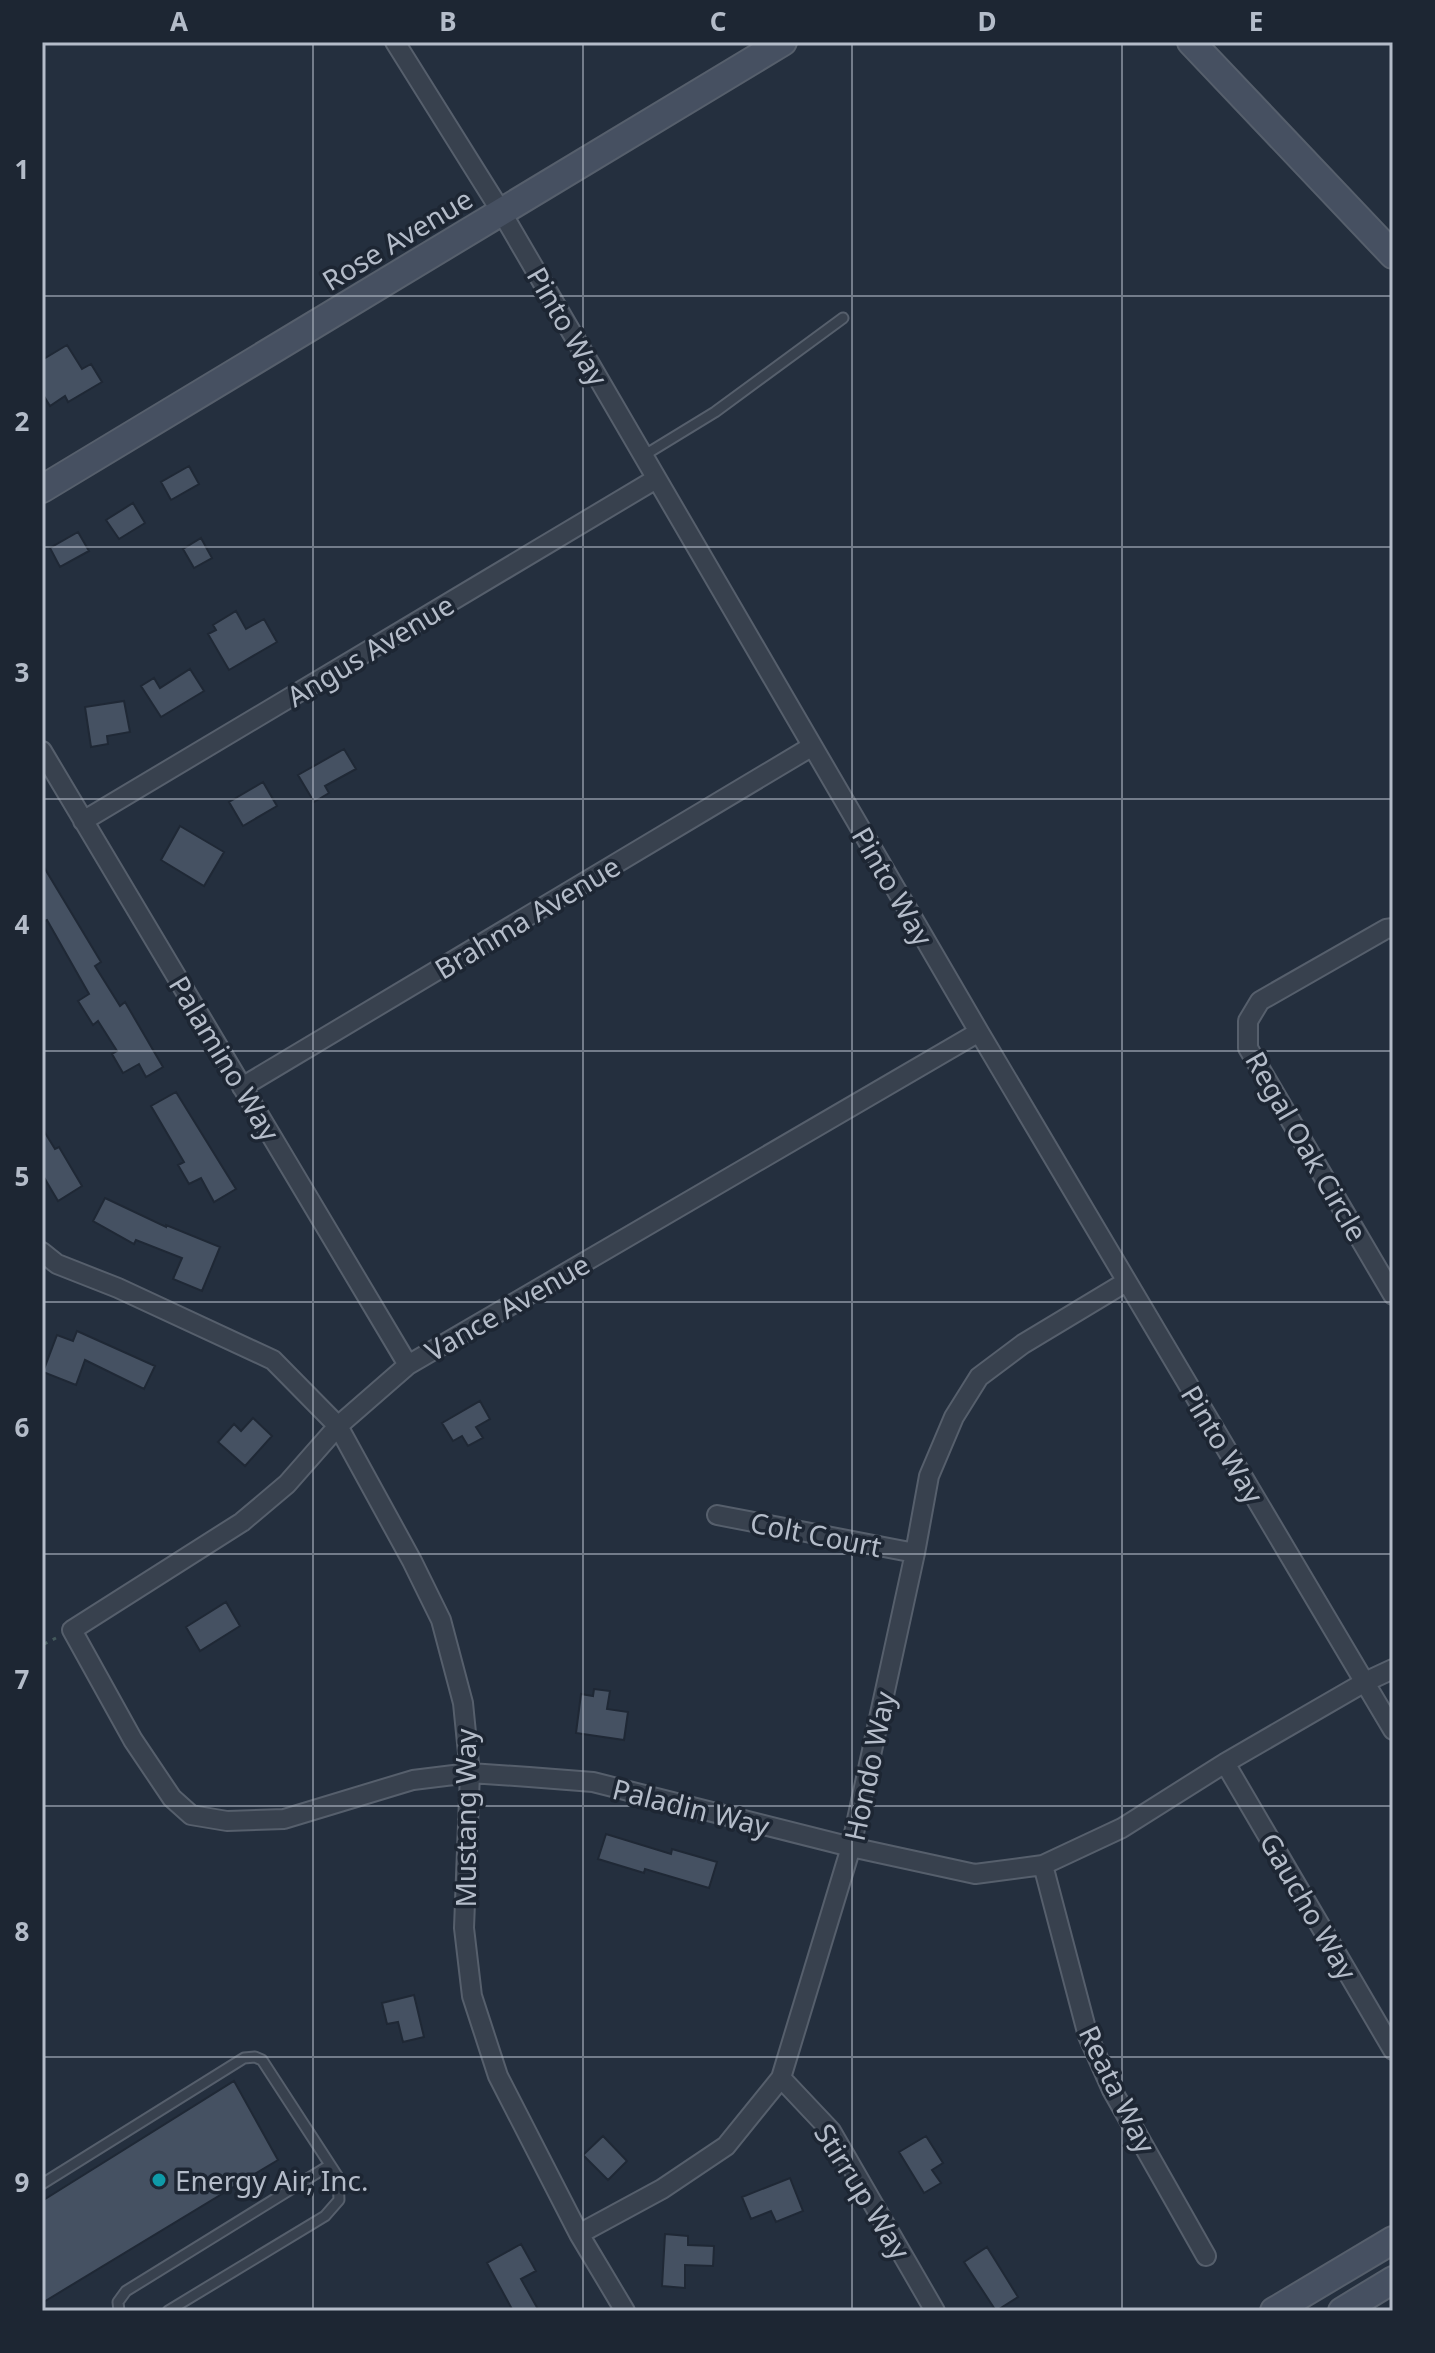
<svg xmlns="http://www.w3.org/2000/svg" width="1435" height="2353" viewBox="0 0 1435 2353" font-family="'Noto Sans',sans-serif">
	<rect width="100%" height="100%" fill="#242f3e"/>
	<path fill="#455162" stroke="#1f2835" stroke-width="2" d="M67,345L82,369L91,364L102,382L68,402L65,396L50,406L42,393V360Z
		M189,466L199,484L171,500L161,482Z
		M133,503L145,523L119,539L106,520Z
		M78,532L89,551L60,567L50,548Z
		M201,538L212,558L194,568L183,549Z
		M236,611L246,629L264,619L277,642L229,670L208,634L216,630L213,625Z
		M190,669L204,691L161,717L141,686L154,678L160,688Z
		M124,701L130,732L107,736L108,744L91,747L85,707Z
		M344,749L356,769L325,786L329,793L314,802L298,775Z
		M263,782L277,806L243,826L229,802Z
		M180,826L224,852L204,886L161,860Z
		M42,864L101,962L95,966L120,1006L125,1002L163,1067L146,1077L139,1064L123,1073L112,1054L117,1051L98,1021L93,1025L78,1001L89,994L47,920L42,922Z
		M176,1092L236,1189L214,1202L201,1178L189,1184L178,1165L184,1162L151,1106Z
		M42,1128L55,1149L59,1147L82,1186L58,1201L42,1174Z
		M105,1198L166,1227V1225L220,1247L202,1291L173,1279L182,1258L136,1240L134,1244L93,1221Z
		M77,1331L155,1366L144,1389L85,1360L76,1385L43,1372L57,1335L73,1341Z
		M480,1401L490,1419L476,1427L483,1438L468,1446L462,1436L453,1441L442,1423Z
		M253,1418L272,1436L245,1466L218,1442L234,1424L241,1431Z
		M226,1602L240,1626L200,1651L186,1627Z
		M594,1689L610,1691L607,1709L628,1712L624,1740L576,1733L581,1694L593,1696Z
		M606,1834L671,1854L672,1849L717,1862L709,1888L645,1869L644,1873L598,1859Z
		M414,1995L424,2037L403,2042L398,2022L387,2024L382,2003Z
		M234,2081L278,2160L42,2303V2201Z
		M603,2136L627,2161L608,2180L583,2155Z
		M926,2136L943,2163L932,2170L941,2183L924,2193L899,2152Z
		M790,2178L803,2211L776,2222L771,2211L751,2219L742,2197Z
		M665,2234L688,2236V2245L714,2246L713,2266L685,2265V2288L662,2286Z
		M521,2244L536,2271L521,2279L539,2311H513L487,2263Z
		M987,2247L1018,2297L996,2311L964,2262Z"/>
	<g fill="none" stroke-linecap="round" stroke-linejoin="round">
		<defs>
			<path id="lane" d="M643,456L715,412L843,318
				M42,2184L244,2058L255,2057L262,2060L338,2177L339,2200L325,2216L168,2311
				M119,2311L118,2302L126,2291L330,2165"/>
			<path id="street" d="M395,42L502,213L979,1032L1393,1730
				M42,751L408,1365
				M83,821L656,479
				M1393,928L1386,929L1260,1001L1248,1021V1048L1393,1295
				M979,1032L408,1365L338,1426L287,1484L242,1522L72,1630L133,1740L172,1798L191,1815L227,1821L284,1819L413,1780L470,1773L529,1777L593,1782L851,1847L975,1874L1043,1865L1122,1828L1225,1763L1365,1682L1393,1669
				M242,1087L811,747
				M42,1252L57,1264L118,1288L273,1360L338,1426L412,1561L441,1620L463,1703L470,1773L464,1928L472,1996L498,2076L579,2234L625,2311
				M717,1515L915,1553
				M1225,1763L1393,2050
				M1043,1865L1088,2036L1112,2090L1206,2256
				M781,2078L831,2131L935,2311
				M579,2234L662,2189L726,2146L781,2078L851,1847L915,1553L929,1476L954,1417L979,1377L1023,1344L1126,1282"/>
			<path id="secondary" d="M1191,42L1393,255
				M42,489L783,42
				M1274,2311L1393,2240
				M1342,2311L1393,2280"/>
		</defs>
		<use href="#lane" stroke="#565f6c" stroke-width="13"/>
		<use href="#street" stroke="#565f6c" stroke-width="22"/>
		<use href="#secondary" stroke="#565f6c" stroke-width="30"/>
		<path stroke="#44595c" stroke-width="3" stroke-dasharray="6 6" stroke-linecap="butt" d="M42,1645L56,1638"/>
		<use href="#lane" stroke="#38414e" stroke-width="9"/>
		<use href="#street" stroke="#38414e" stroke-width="18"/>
		<use href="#secondary" stroke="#465061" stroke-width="26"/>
	</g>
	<path fill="none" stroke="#b4bcc9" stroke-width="2" stroke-opacity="0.55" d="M313,42V2311M583,42V2311M852,42V2311M1122,42V2311M42,296H1393M42,547H1393M42,799H1393M42,1051H1393M42,1302H1393M42,1554H1393M42,1806H1393M42,2057H1393"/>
	<circle fill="#0f9aa8" stroke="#1d2633" stroke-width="3" cx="159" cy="2180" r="8"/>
	<g text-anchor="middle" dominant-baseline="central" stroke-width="7" stroke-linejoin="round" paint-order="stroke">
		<g font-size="28" fill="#b4bcc9" stroke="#1d2633">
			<text transform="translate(397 239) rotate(-31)">Rose Avenue</text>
			<text transform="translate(568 326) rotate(60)">Pinto Way</text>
			<text transform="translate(370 650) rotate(-31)">Angus Avenue</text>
			<text transform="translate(893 886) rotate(60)">Pinto Way</text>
			<text transform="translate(527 917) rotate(-31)">Brahma Avenue</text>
			<text transform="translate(225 1058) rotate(59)">Palamino Way</text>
			<text transform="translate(1307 1146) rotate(60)">Regal Oak Circle</text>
			<text transform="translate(507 1307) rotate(-30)">Vance Avenue</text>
			<text transform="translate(1223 1444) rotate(59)">Pinto Way</text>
			<text transform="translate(816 1534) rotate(11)">Colt Court</text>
			<text transform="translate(869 1766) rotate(-78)">Hondo Way</text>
			<text transform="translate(691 1807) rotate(14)">Paladin Way</text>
			<text transform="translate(465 1818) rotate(-90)">Mustang Way</text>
			<text transform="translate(1309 1906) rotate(60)">Gaucho Way</text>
			<text transform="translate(1118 2089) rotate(64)">Reata Way</text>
			<text transform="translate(863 2191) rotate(58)">Stirrup Way</text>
		</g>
		<g font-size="28" fill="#b4bcc9" stroke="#1d2633" text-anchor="start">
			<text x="175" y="2180">Energy Air, Inc.</text>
		</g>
	</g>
	<rect width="1435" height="2353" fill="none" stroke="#1d2633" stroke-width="88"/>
	<rect x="44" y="44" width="1347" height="2265" fill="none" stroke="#b4bcc9" stroke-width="3"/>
	<g font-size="26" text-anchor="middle" font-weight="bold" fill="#b4bcc9">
		<text x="179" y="31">A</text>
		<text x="448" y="31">B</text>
		<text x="718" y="31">C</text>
		<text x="987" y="31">D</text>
		<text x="1256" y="31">E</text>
		<text x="22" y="179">1</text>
		<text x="22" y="431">2</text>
		<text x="22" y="682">3</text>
		<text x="22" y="934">4</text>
		<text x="22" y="1186">5</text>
		<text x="22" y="1437">6</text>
		<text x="22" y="1689">7</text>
		<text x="22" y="1941">8</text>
		<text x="22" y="2192">9</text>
	</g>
</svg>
